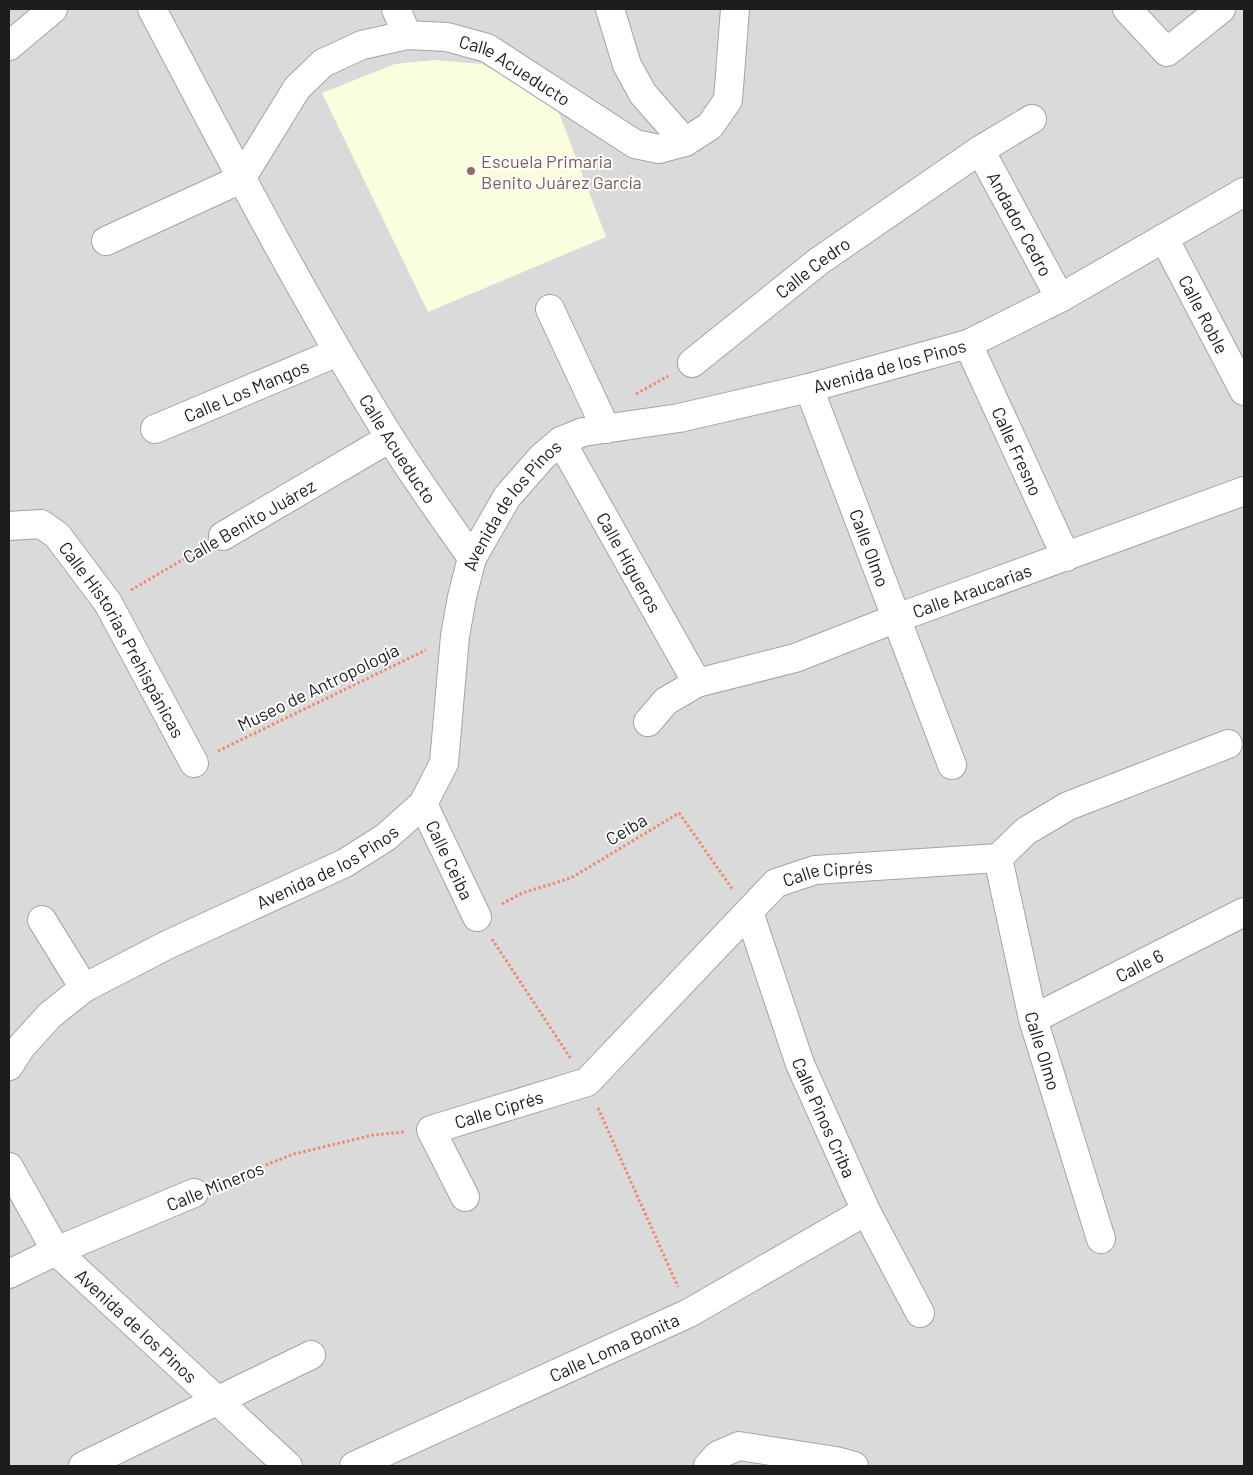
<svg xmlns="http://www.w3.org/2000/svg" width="1253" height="1475" viewBox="0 0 1253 1475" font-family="Barlow,sans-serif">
	<rect width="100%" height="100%" fill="#eeebe4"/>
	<path fill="#dbdada" d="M9,9H1244V1466H9Z"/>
	<path fill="#fafdde" d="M434,60L482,64L556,105L606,237L428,312L322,93L395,64Z"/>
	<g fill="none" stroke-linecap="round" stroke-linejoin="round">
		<defs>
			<g id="minor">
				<path id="s1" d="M152,9C228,153 303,298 389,436C415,478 444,518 472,558"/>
				<path d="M396,9L407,35"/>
				<path d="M610,9L627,65L643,94L685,142"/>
				<path d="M1127,9L1167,52L1221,9"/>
				<path d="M9,46L53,9"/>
				<path id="s2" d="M980,150L1060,298"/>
				<path id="s3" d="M241,179L297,88L323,63L362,45L407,35L447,37L487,48L635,144L659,149L685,142L710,126L728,100L735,9"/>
				<path id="s4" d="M1164,238L1244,391"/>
				<path d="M106,241L241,179"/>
				<path d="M550,309L606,429"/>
				<path id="s5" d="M968,344L1066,557"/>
				<path id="s6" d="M692,363L819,261L980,150L1032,119"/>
				<path id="s7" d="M809,388L952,765"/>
				<path id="s8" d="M155,429L338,352"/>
				<path id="s9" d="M561,441L697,683"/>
				<path id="s10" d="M9,526L41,524L57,535L108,603L194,763"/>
				<path d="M223,536L390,438"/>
				<path id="s11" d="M648,722L666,701L697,683L795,658L897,618L1244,491"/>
				<path id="s12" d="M423,804L477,917"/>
				<path id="s13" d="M998,858L1033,1019L1101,1239"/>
				<path id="s14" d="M749,912L800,1064L866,1211L920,1313"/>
				<path d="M42,920L84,988"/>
				<path id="s15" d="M1033,1019L1244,912"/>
				<path id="s16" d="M9,1066L21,1047L50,1015L84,988L167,945L345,863L386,837L423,804L444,763L455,636L462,597L472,558L507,497L542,457L561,441L583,432L679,418L809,388L968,344L1060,298L1244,192"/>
				<path id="s17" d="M9,1167L56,1251L288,1466"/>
				<path id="s18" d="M465,1197L431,1130L587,1082L776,883L815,870L998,858L1026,831L1068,806L1228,744"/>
				<path d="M9,1274L56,1251L194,1193"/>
				<path d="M83,1466L311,1355"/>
				<path id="s19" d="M354,1466L689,1313L866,1211"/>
				<path d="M708,1466L718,1455L739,1446L836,1461L854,1466"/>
			</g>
		</defs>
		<use href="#minor" stroke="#a4a4a4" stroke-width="30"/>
		<path stroke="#f08873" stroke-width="3" stroke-dasharray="2.5 2.5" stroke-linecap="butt" d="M636,394L668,376
			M131,590L201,549
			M218,751L426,650
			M502,904L522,893L571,878L679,813L733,890
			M492,939L571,1059
			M598,1108L678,1287
			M219,1183L294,1154L373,1135L405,1132"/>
		<use href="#minor" stroke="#fff" stroke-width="28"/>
	</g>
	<circle fill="#8d6e63" stroke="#fff" stroke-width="2" cx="471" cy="171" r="5"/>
	<g text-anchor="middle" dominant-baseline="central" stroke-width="4" stroke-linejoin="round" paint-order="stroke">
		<g font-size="18" fill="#1d1d1d" stroke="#fff">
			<text stroke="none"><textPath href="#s3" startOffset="348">Calle Acueducto</textPath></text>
			<text stroke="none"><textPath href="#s2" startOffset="84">Andador Cedro</textPath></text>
			<text stroke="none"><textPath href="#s6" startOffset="154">Calle Cedro</textPath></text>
			<text stroke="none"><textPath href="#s4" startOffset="86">Calle Roble</textPath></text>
			<text stroke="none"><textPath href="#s16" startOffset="1236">Avenida de los Pinos</textPath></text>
			<text stroke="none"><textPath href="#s8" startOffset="99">Calle Los Mangos</textPath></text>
			<text stroke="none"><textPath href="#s1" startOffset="504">Calle Acueducto</textPath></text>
			<text stroke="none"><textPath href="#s5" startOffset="118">Calle Fresno</textPath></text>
			<text stroke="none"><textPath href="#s16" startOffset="816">Avenida de los Pinos</textPath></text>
			<text transform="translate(249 521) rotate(-30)">Calle Benito Juárez</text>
			<text stroke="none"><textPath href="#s7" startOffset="171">Calle Olmo</textPath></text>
			<text stroke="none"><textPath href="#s9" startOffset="139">Calle Higueros</textPath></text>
			<text stroke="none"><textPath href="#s11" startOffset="354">Calle Araucarias</textPath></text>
			<text stroke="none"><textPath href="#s10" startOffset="175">Calle Historias Prehispánicas</textPath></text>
			<text transform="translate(318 687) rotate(-26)">Museo de Antropología</text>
			<text transform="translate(626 829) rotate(-31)">Ceiba</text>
			<text stroke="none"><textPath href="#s12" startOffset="62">Calle Ceiba</textPath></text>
			<text stroke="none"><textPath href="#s16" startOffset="381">Avenida de los Pinos</textPath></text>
			<text stroke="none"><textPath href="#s18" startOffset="566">Calle Ciprés</textPath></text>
			<text stroke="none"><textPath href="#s15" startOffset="119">Calle 6</textPath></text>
			<text stroke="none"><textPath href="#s13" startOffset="198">Calle Olmo</textPath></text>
			<text stroke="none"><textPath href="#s18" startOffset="146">Calle Ciprés</textPath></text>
			<text stroke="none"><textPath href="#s14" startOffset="219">Calle Pinos Criba</textPath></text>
			<text transform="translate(215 1186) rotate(-22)">Calle Mineros</text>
			<text stroke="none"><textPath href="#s17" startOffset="206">Avenida de los Pinos</textPath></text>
			<text stroke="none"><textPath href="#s19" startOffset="286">Calle Loma Bonita</textPath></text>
		</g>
		<g font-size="18" fill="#785e54" stroke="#fff" text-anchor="start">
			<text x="481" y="161">Escuela Primaria<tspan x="481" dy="21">Benito Juárez García</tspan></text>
		</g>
	</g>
	<rect width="1253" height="1475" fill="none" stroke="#1d1d1d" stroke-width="20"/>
</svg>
